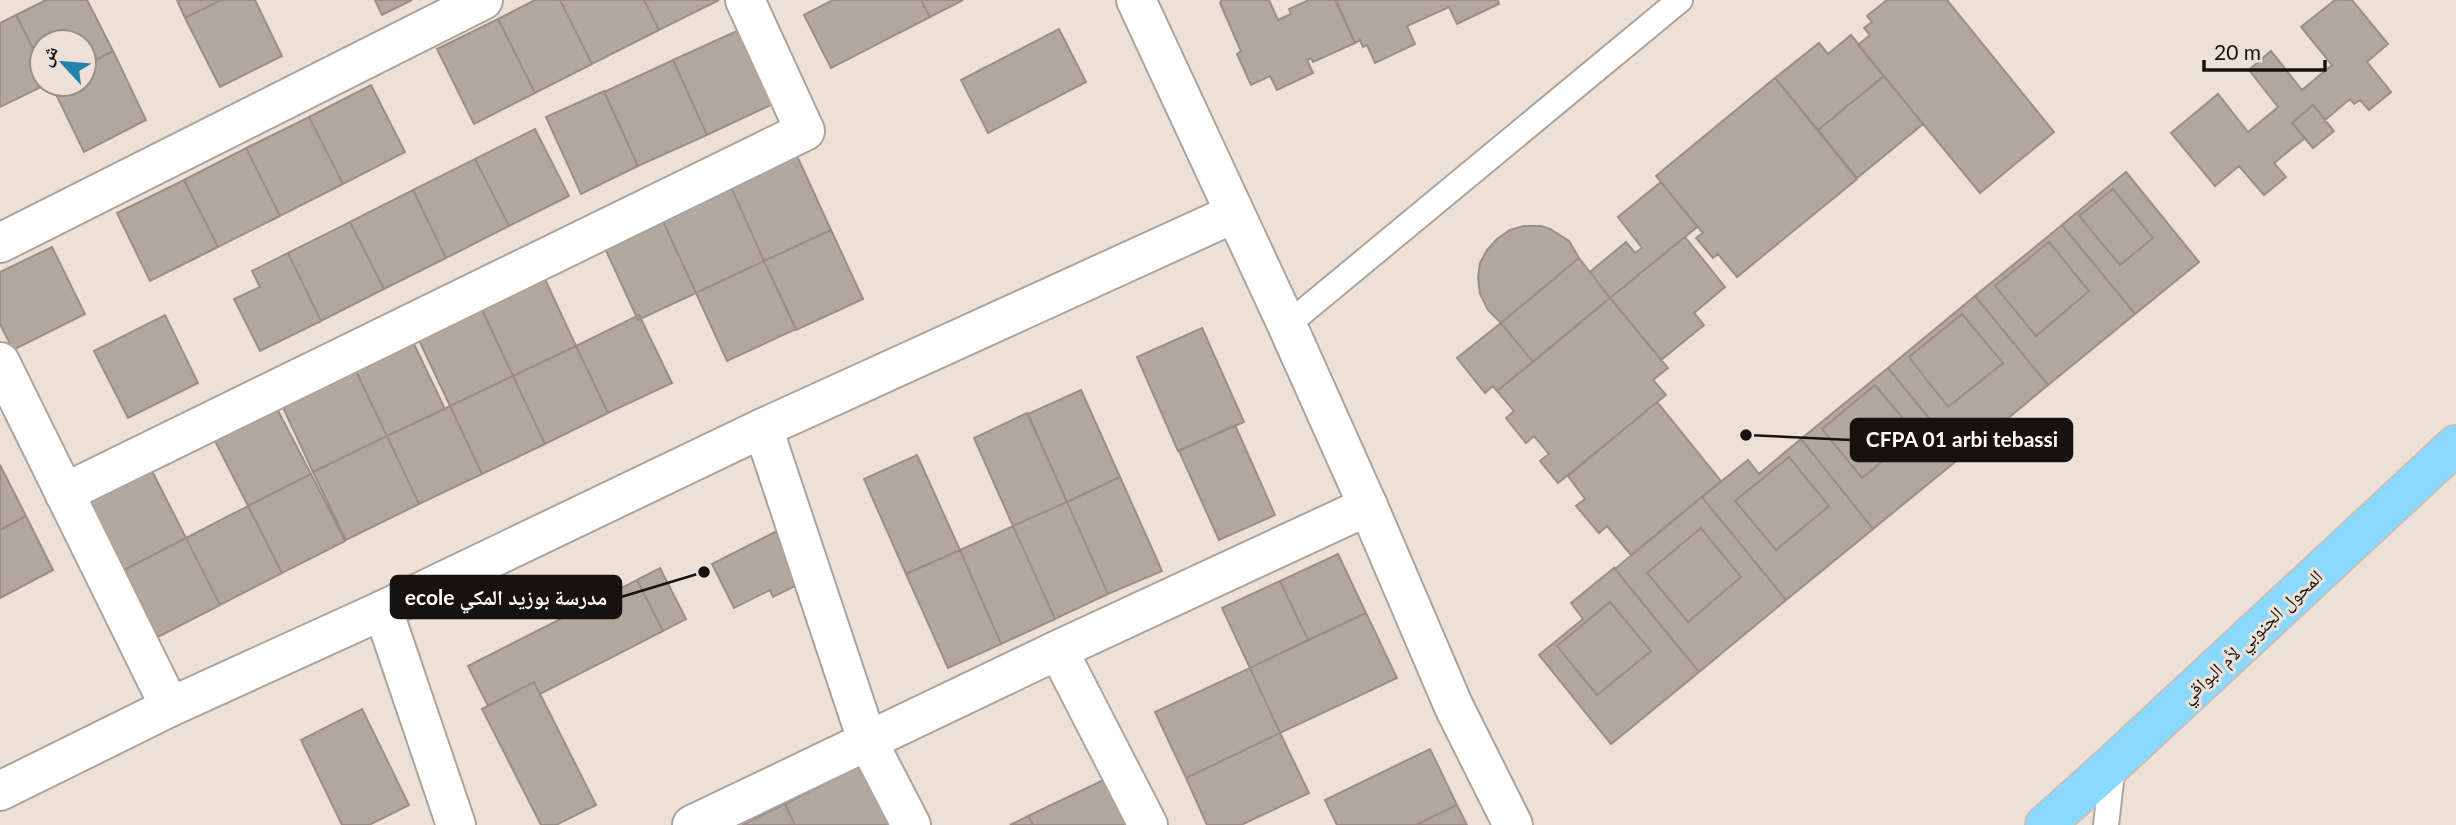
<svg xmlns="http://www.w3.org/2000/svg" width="2456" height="825" viewBox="0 0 2456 825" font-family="Lato,'Noto Naskh Arabic',sans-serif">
	<rect width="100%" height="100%" fill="#ece0d7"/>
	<path fill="#b3a89f" stroke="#9a8e86" stroke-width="2" d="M46,0H87L113,51L84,66V42H42V66L16,15Z
		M177,0H221L185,18Z
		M221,0H255L282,56L220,87L185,18Z
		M375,0H412L382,15Z
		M535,0H560L592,64L535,93L498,19Z
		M560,0H644L659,30L592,64Z
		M644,0H719L659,30Z
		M833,0H921L930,17L831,68L804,15Z
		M921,0H963L930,17Z
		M1222,0H1269L1278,20L1291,14L1289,9L1309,0H1336L1355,43L1313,62L1311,58L1307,60L1313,73L1277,90L1270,76L1251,85L1237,54L1241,51L1220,3Z
		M1335,0H1498L1499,4L1457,24L1449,7L1407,26L1415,44L1375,63L1367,45L1363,47L1360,40L1355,43Z
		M1887,0H1947L2054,132L1980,193L1858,45L1870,35L1864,28L1872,22L1867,16Z
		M2335,0H2352L2388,44L2367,62L2391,92L2369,110L2360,100L2354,104L2350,99L2325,120L2313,105L2292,123L2305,138L2274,163L2286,177L2264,195L2239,166L2215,186L2171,133L2218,94L2248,132L2278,107L2249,70L2271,51L2302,90L2332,65L2301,27Z
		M16,15L42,66V84H47L0,107V23Z
		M498,19L535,93L474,124L437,49Z
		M1059,29L1086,82L988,133L961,80Z
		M739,30L773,104L707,135L673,60Z
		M1851,35L1884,76L1818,130L1775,78L1819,43L1828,54Z
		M113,51L146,120L84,152L51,84H84V66Z
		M673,60L707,135L638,166L604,92Z
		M1884,76L1923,124L1857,178L1818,130Z
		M1775,78L1857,179L1737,277L1718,254L1713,258L1696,238L1703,233L1656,176Z
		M371,85L405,152L343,184L309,117Z
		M604,91L638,166L581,194L546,117Z
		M2313,105L2334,131L2313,148L2292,123Z
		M309,117L343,184L280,216L246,148Z
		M535,129L569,196L509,226L475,159Z
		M246,148L280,216L218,247L184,180Z
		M797,156L831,230L764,261L731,187Z
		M475,159L509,226L446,258L413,190Z
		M2126,172L2199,262L2135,314L2062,225Z
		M184,180L218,247L150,281L117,213Z
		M1661,182L1697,227L1610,298L1590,272L1626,242L1635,253L1642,248L1618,217Z
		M731,187L764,261L696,293L662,219Z
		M2113,189L2153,238L2120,265L2079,216Z
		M413,190L446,258L384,289L350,222Z
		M661,217L696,293L638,320L603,244Z
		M350,222L384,289L321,321L288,253Z
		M2062,225L2135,314L2048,385L1975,296Z
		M1524,226H1541L1550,229L1569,241L1579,258L1501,323L1488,310L1480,294L1478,278L1480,263L1487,250L1497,239L1510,230Z
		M831,230L863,299L796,330L764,261Z
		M1685,237L1725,287L1694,313L1704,325L1661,360L1610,298Z
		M2049,242L2089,291L2036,336L1995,286Z
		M52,247L85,314L13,350L0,324V272Z
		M288,253L321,321L260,351L234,299L260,287L252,271Z
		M1579,258L1610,298L1533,362L1501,323Z
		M764,261L796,329L727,361L696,293Z
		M543,275L576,346L513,376L480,305Z
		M1975,296L2048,385L1961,457L1888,368Z
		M1610,298L1668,368L1653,380L1666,395L1558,483L1540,461L1549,454L1534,436L1526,443L1506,418L1514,411L1497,391Z
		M480,306L513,376L450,406L417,336Z
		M1962,314L2003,363L1948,407L1909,357Z
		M165,315L198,383L128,418L94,351Z
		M639,315L672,383L608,413L576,346Z
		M1501,323L1533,362L1497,391L1493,386L1485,393L1457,358Z
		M1202,328L1244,422L1178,451L1137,357Z
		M411,338L445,409L387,436L353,365Z
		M576,346L608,413L545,444L513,376Z
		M353,365L387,436L313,472L280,401Z
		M1888,368L1961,457L1873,529L1801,439Z
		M513,376L545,444L482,474L450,406Z
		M1875,385L1916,434L1862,478L1822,429Z
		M1081,390L1120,477L1067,502L1028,414Z
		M1657,402L1721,481L1631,555L1607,526L1599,533L1576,506L1585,499L1568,476Z
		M275,405L311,474L248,506L213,437Z
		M450,406L482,474L419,504L387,436Z
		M1027,413L1067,502L1013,526L974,438Z
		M1235,425L1275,515L1219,540L1179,451Z
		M387,436L419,504L346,540L313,472Z
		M1801,439L1873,529L1786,600L1702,497L1748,460L1759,474Z
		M917,455L960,550L906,574L864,479Z
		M1789,457L1829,506L1776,550L1735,501Z
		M0,465L26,516L0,530Z
		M151,469L186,538L124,570L88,501Z
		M311,474L345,541L282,573L248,506Z
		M1120,477L1162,571L1108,594L1067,502Z
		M1702,497L1786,600L1699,672L1615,569Z
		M1067,502L1108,594L1055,619L1013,526Z
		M248,506L282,573L220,605L186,538Z
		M26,516L53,570L0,598V530Z
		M1013,526L1055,619L1001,644L960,550Z
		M1701,528L1741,577L1688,622L1647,573Z
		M777,531L797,585L773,597L770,590L734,608L712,564Z
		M186,538L220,605L158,637L124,570Z
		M960,550L1001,644L948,668L906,574Z
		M1338,554L1366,613L1308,640L1280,581Z
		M660,568L686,619L663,631L637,580Z
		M1614,568L1699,672L1611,744L1539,655L1583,619L1571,603Z
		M637,580L663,631L540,694L534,682L488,706L468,666Z
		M1280,581L1308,640L1250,668L1222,608Z
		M1610,602L1651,651L1597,695L1557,646Z
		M1366,613L1397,678L1280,733L1250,668Z
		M1250,668L1280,733L1186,778L1155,712Z
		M534,682L596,805L556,825H541L482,709Z
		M362,709L409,805L369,825H342L301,740Z
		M1280,733L1309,793L1241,825H1207L1186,778Z
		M1430,749L1457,805L1416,825H1337L1325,800Z
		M859,766L889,825H795L785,804Z
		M1116,774L1140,825H1033L1028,816Z
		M785,804L795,825H742Z
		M1457,805L1467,825H1416Z
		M1028,816L1033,825H1010Z"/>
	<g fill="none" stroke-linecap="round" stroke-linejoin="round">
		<defs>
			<path id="service" d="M1287,325L1680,0
				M2106,825L2113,764"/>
			<path id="minor" d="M0,243L483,0
				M0,362L170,707
				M763,428L867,740L911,825
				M64,493L805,131L745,0
				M383,610L456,825
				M1058,650L1148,825
				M692,825L1058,650L1368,506"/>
			<path id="tertiary" d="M1136,0L1287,325L1368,506L1454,707L1513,825
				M0,791L170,707L383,610L763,428L1235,213"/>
			<path id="primary" d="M2045,825L2113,764L2456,445"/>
		</defs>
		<use href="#service" stroke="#aea39a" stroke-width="28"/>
		<use href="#minor" stroke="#aea39a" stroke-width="42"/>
		<use href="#tertiary" stroke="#aea39a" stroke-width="42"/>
		<use href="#primary" stroke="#c2c1c1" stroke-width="42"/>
		<use href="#service" stroke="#fff" stroke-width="24"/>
		<use href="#minor" stroke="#fff" stroke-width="38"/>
		<use href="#tertiary" stroke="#fff" stroke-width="38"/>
		<use href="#primary" stroke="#8bd9fe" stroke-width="38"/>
	</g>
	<g text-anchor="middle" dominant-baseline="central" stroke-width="6" stroke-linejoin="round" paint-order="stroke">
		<g font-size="19" fill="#16120f" stroke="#ece0d7">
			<text transform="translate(2251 636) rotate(-43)">المحول الجنوبي لأم البواقي</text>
		</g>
	</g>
	<path fill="none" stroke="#16120f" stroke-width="2.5" d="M1746 435L1851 440M704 572L621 597"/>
	<g fill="#16120f" stroke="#ece0d7" stroke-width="2.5">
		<circle cx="1746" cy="435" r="7"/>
		<circle cx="704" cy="572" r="7"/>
	</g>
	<g fill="#16120f" stroke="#16120f" stroke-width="2.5">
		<rect x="1851" y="419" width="221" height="42" rx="7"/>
		<rect x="391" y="576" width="230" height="42" rx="7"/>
	</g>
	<g font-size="21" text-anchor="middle" font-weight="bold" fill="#fff">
		<text x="1962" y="447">CFPA 01 arbi tebassi</text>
		<text x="506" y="605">ecole مدرسة بوزيد المكي</text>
	</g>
	<g transform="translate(63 63) rotate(296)"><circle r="33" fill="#ece0d7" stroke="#968e87" stroke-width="2"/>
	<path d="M0-5L12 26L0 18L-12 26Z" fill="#2281ad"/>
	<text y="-10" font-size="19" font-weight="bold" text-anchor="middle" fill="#16120f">ش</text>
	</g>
	<path d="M2204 60v10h121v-10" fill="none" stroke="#16120f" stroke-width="3.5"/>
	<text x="2214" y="60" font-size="21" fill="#16120f" stroke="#ece0d7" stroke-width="5" paint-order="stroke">20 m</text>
</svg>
